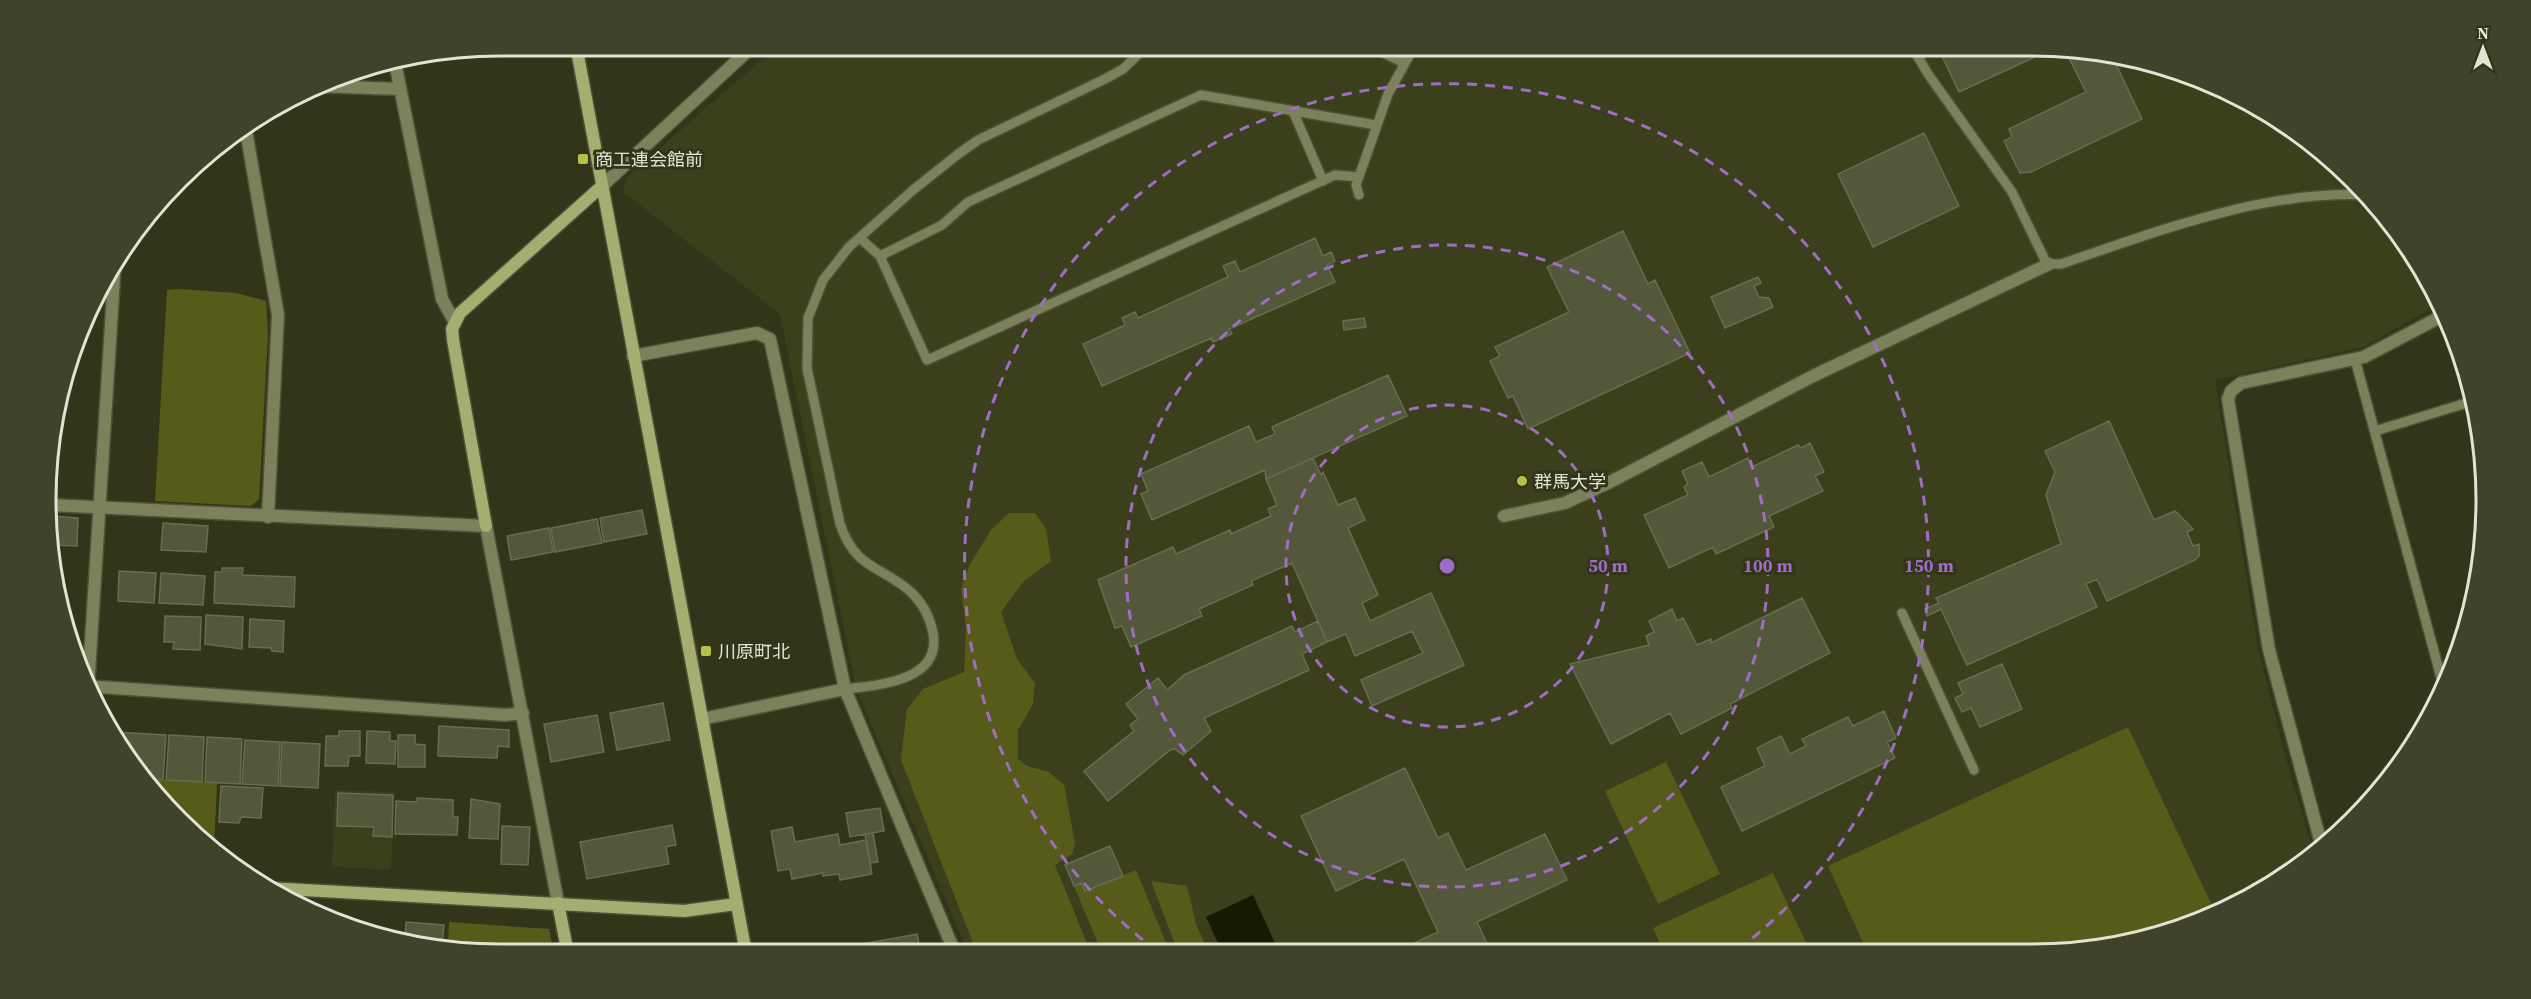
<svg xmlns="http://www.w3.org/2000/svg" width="2531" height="999" viewBox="0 0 2531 999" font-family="'Source Serif 4','Noto Sans JP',serif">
	<rect width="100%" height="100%" fill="#32351a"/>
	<path fill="#3c3f1c" d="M778,45H2031L2149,61L2233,92L2308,139L2373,200L2425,273L2439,304L2363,347L2215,380L2258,649L2287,763L2314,853L2232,907L2091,950L968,953L856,688L780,314L623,192L627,177Z
		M335,790L395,792L391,870L332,867Z"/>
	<path fill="#565b19" d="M180,289L236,293L266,301L268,334L259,499L251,506L155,501L167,290Z
		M1009,513H1035L1046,529L1051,561L1024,581L1001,612L1017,659L1035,683L1033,704L1018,730V759L1027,766L1049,772L1064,785L1075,843L1072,854L1055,865L1091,953H977L901,760L907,709L923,689L964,672L966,628L961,589L969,566L991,530Z
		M2128,727L2215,912L2091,950L1867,951L1828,866Z
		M1666,762L1720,874L1658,904L1605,791Z
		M147,779L217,783L214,850Z
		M1136,870L1170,952L1102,953L1074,886L1081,883L1085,891Z
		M1773,873L1810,951H1663L1653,928Z
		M1151,881L1187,886L1196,924L1209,952H1178Z
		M449,922L549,929L554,954H500L448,947Z"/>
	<path fill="#171900" d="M1253,895L1279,952H1222L1206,917Z"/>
	<path fill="#54583b" stroke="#696d4f" stroke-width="1.5" d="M610,45H661L612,55Z
		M1962,45H2032L2037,56L1959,92L1941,54Z
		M2074,51L2112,56L2142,119L2031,172L2020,173L2004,141L2012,137L2009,129L2086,92L2067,54Z
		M1924,133L1959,206L1873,247L1838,174Z
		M1623,231L1648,284L1655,280L1690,353L1528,429L1513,396L1508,398L1490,361L1500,356L1495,347L1569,312L1547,267Z
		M1315,238L1323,256L1331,252L1335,261L1327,265L1335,282L1229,329L1232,334L1213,342L1211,338L1102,386L1083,344L1125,325L1122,318L1135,312L1138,318L1228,277L1223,266L1235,261L1240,272Z
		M2406,246L2414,256H2406Z
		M1758,277L1761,283L1754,286L1759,297L1769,298L1773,307L1725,328L1711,297Z
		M1364,318L1366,327L1344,330L1343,321Z
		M1388,375L1407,416L1266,479L1265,470L1152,520L1141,494L1148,491L1141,474L1249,426L1256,442L1275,434L1272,427Z
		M2109,421L2154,520L2175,511L2193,529L2187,532L2193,546L2199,544V556L2195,560L2107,601L2097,579L2086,584L2097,607L1967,665L1941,609L1927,616L1925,609L1939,603L1936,598L2061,544L2046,495L2055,472L2045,451Z
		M1810,443L1824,472L1815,476L1823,491L1769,516L1774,527L1716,554L1713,547L1669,568L1644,515L1688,495L1684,487L1688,484L1682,471L1702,462L1709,477L1748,458L1752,467L1798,445L1801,448Z
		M1313,458L1321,475L1323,472L1338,505L1355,498L1365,520L1348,528L1378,595L1362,603L1370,621L1431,593L1464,665L1372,706L1361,680L1423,653L1412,631L1355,656L1346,634L1327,642L1292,563L1251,581L1253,585L1199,609L1202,616L1131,647L1122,626L1115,628L1098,580L1173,547L1176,554L1230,530L1231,534L1271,516L1268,509L1277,505L1266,479Z
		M642,510L647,534L604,542L600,518Z
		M51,516L78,518L77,546L52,545Z
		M597,519L602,543L555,552L551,528Z
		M163,523L208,526L206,552L161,550Z
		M549,528L553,552L511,560L507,536Z
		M222,568H243L242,575L295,577L294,607L214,603L215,572H222Z
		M119,571L156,573L154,603L118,601Z
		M161,573L205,576L203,605L159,603Z
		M1802,598L1830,653L1730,704L1732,708L1681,734L1670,713L1611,744L1570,664L1649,645L1646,636L1654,632L1649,621L1672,609L1677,621L1683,618L1697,645L1711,639V643Z
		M206,615L243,617L242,649L205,644Z
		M165,616L201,617L200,650L173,649L174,642H164Z
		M250,619L284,621L283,652L272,651L271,648L249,647Z
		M1318,621L1327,642L1302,654L1309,670L1204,718L1211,731L1183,755L1175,749L1170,750L1108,801L1084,771L1134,731L1130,725L1138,719L1126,704L1158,678L1167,690L1184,675L1292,626L1295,632Z
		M2002,664L2022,709L1980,727L1971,708L1962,712L1955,698L1963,694L1958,683Z
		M663,703L670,740L617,750L610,713Z
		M1884,711L1896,738L1887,742L1895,758L1742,831L1721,787L1765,766L1757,748L1781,736L1790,754L1806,746L1802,739L1848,717L1853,726Z
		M597,715L604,752L551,762L544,724Z
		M439,726L509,730V747L498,746L497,758L438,756Z
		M339,731H360V756H349L348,766H325L326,736H339Z
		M367,731L390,732V741H396L395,764L366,763Z
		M113,732L166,735L163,780L147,779L121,752Z
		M169,735L204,737L202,782L166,780Z
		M398,735H415V744L425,745V767H398Z
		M207,737L242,739L240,784L205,782Z
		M245,740L280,742L278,786L242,784Z
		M282,742L320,744L318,788L280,786Z
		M1405,768L1438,838L1448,833L1466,870L1545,834L1567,880L1477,922L1491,952H1396L1438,932L1404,859L1336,891L1301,816Z
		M221,786L263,788L261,818L241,817L239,823L219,822Z
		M338,793L393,795L392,837L373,836L374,827L337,826Z
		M417,798L453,800V817H458L457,835L395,834L396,801L417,802Z
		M471,799L500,804L498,839L469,838Z
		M880,808L884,831L850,837L846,813Z
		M672,825L676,845L666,847L669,864L587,879L580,842Z
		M502,826L530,827L528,865L501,864Z
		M792,827L795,842L838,834L840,845L866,840L872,874L840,880L839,874L823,876V873L792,879L790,869L778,871L771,831Z
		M873,833L878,862L870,863L865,834Z
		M1110,846L1123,876L1085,891L1081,883L1074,886L1065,865Z
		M406,922L444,925L442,946L405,942Z
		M917,934L921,953H812Z"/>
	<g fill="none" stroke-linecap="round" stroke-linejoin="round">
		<defs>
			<path id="lane" d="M1367,45L1404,63
				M1911,45L1928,74L2012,192L2045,260L2049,264H2061C2159,231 2263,190 2368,195
				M1918,57L1934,45
				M1293,111L1323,181
				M1359,195L1356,185L1388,94L1415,45
				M860,238L880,256L927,360L1335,175L1359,177
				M880,256L942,225L968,202L1201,95L1376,125
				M2355,359L2442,681
				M2375,431L2473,401
				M1902,613L1974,770
				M845,689C879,685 942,681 933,633C930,617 923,604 912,593C882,565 856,571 840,524L807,368L808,318L823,280L849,247L913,190L957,155L978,140L1105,79L1123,69L1148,45"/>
			<path id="street" d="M395,62L442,299L454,321
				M316,86L399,89
				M245,125L278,315L268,517
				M602,186L754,45
				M633,356L757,333L770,339L845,689L955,953
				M51,505L486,526L558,903
				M1504,516L1565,503L1612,481L1813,376L2049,264
				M86,686L505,715L523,713
				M88,689L115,262
				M702,719L845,689
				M2322,847L2269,650L2228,399L2231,391L2241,383L2364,357L2444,315"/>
			<path id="secondary" d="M576,45L746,953
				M486,526L453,340L452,329L460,313L602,186
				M268,888L684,911L736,904
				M558,903L568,954"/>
		</defs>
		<use href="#lane" stroke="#4e5138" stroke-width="12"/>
		<use href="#street" stroke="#4e5138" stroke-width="15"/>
		<use href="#secondary" stroke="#4e5138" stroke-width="15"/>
		<use href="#lane" stroke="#7c815c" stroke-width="9"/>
		<use href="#street" stroke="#7c815c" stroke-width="12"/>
		<use href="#secondary" stroke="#a6ad71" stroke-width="12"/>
	</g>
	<g fill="none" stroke="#9f6cc6" stroke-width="3" stroke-dasharray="10 8">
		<circle cx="1447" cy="566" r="161"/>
		<circle cx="1447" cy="566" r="321"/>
		<path d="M1157 951A482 482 0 1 1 1740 948"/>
	</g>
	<g fill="#b7c148" stroke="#32351a" stroke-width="2">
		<rect x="577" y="153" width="12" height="12" rx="3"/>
		<circle cx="1522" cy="481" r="6"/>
		<rect x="700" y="645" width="12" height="12" rx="3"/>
	</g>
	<g text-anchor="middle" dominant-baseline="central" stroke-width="6" stroke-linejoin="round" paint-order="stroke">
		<g font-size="18" fill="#e2e4d4" stroke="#32351a" text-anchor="start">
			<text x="595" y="159">商工連会館前</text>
			<text x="1534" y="481">群馬大学</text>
			<text x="718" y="651">川原町北</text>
		</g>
	</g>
	<path d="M0 0H2531V999H0ZM500 56H2032A444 444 0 0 1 2476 500V500A444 444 0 0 1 2032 944H500A444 444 0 0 1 56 500V500A444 444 0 0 1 500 56Z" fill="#404329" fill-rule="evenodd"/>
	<path fill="none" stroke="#e2e4d4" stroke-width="3" d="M500 56H2032A444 444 0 0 1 2476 500V500A444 444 0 0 1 2032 944H500A444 444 0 0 1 56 500V500A444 444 0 0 1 500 56Z"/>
	<circle cx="1447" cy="566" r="9" fill="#9f6cc6" stroke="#32351a" stroke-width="3"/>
	<g font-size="18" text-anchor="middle" font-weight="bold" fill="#9f6cc6" stroke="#32351a" stroke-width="6" stroke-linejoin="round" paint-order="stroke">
		<text x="1608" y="572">50 m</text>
		<text x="1768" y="572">100 m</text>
		<text x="1929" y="572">150 m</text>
	</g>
	<g transform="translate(2483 48)" stroke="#32351a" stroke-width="4.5" paint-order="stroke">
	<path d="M0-4.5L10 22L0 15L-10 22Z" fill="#e2e4d4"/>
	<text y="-9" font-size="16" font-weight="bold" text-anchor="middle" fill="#e2e4d4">N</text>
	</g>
</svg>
